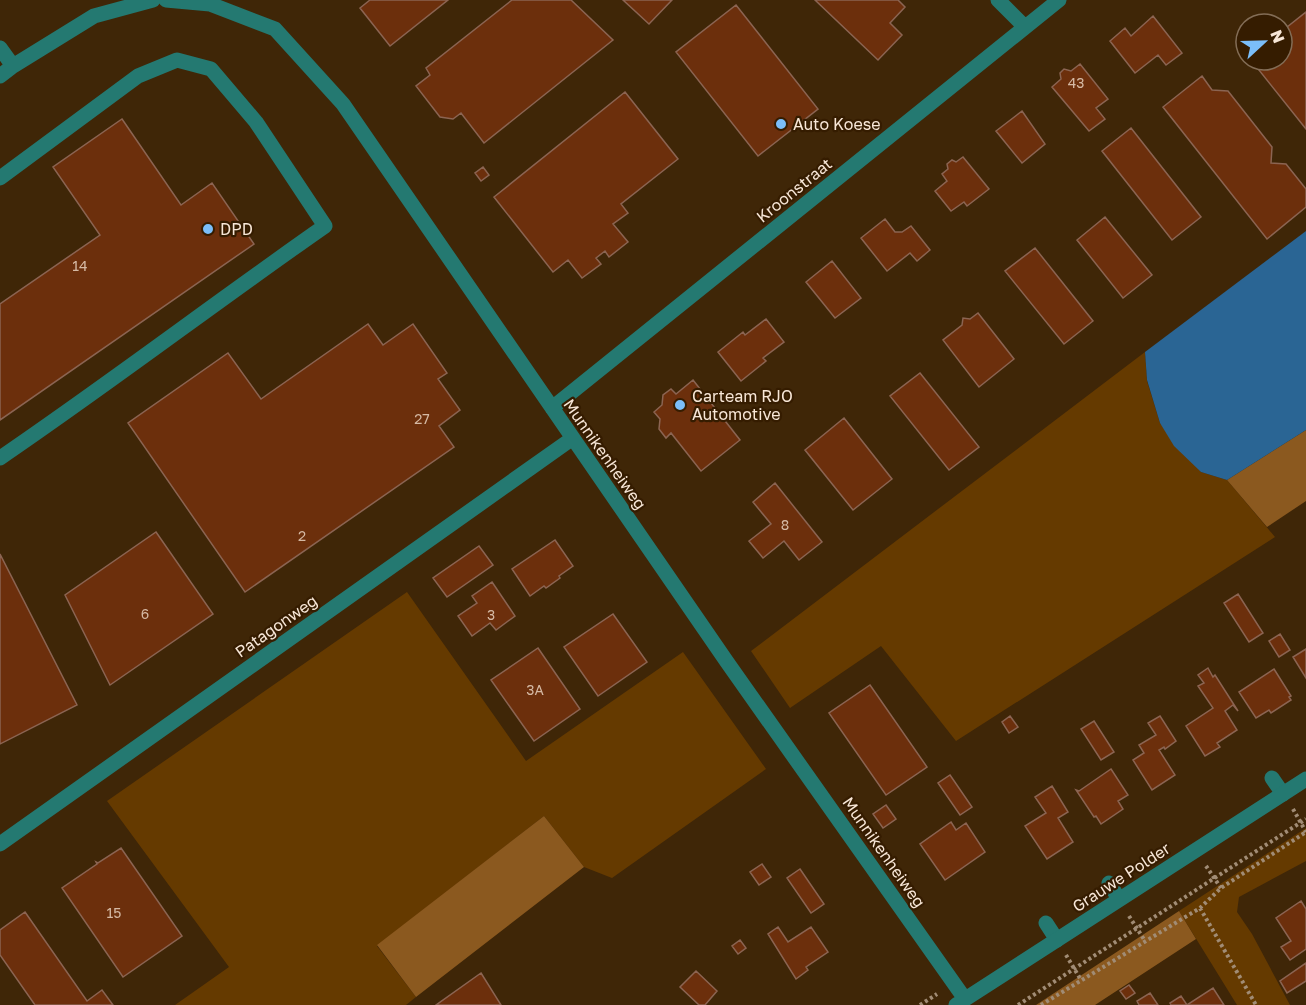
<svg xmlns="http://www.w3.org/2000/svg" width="1306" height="1005" viewBox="0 0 1306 1005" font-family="'Golos Text',sans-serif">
	<rect width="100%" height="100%" fill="#3f2607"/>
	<path fill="#653a00" d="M1145,352L1147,381L1160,423L1201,472L1227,480L1275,537L956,741L881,646L790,708L751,651Z
		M407,592L526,761L683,652L766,769L612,878L584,867L544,816L377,946L416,997L406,1005H175L229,967L107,801Z
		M1306,828V861L1239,897L1237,912L1252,934L1290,1005H1237L1179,911Z"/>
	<path fill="#8b591f" d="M1306,430V501L1267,527L1227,480Z
		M544,816L584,867L416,997L377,945Z
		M1179,911L1196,939L1095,1005H1036Z"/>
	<path fill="#2a6594" d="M1306,231V430L1227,480L1201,472L1174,446L1160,423L1147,380L1145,352Z"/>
	<path fill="#6c2f0c" stroke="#8b6452" stroke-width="1.5" d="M370,0H448L390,46L360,8Z
		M512,0H571L613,40L484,143L461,113L453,119L440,117L416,86L430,75L426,68Z
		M623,0H672L649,24Z
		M815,0H898L905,7L890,23L902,35L878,60Z
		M736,5L818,109L758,156L676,52Z
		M1306,12V129L1251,60H1282V31Z
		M1153,16L1182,53L1166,65L1158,55L1135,73L1110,41L1125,28L1131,36Z
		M1080,64L1108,99L1096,108L1105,119L1089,131L1052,87L1061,79L1060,73L1064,69L1071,71Z
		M1202,76L1212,90L1228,91L1272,147L1271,163L1286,164L1306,189V207L1267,239L1163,107Z
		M625,92L678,159L621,204L628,213L613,224L628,242L609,257L605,251L596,258L601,264L582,278L568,260L553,272L494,197Z
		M1022,111L1045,144L1022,163L996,131Z
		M122,119L181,205L212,183L254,244L0,420V304L100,235L53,167Z
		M1131,128L1201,217L1172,240L1102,151Z
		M963,157L989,189L967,206L964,202L951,211L935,191L947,181L942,174L948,169L947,164L952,160L956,162Z
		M483,167L489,175L481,181L475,173Z
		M1105,217L1152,275L1123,298L1077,240Z
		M885,219L895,232H902L911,226L930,250L917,261L910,253L887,271L861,238Z
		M1035,248L1093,321L1064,344L1005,271Z
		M832,261L861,298L835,318L806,282Z
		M978,313L1014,359L979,387L943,340L962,325L963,318L970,319Z
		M766,319L784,342L763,358L766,361L741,381L718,352L743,332L745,335Z
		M368,324L383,345L413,324L447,373L438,379L460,410L439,426L454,447L245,592L128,423L228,353L261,399Z
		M920,373L979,447L949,470L890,396Z
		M693,380L740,440L701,471L671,433L666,438L659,429L660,419L654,412L662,405L663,395L671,389L676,394Z
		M844,418L892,479L853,510L805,450Z
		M775,483L822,542L799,560L784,541L763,558L749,541L771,524L753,502Z
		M156,532L213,614L110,685L65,595Z
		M555,540L573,566L559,576L560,578L546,588L544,586L530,596L512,569Z
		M479,546L493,565L447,597L433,578Z
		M0,554L77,705L0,744Z
		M492,582L515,616L496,630L490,623L472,636L458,616L477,603L472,596Z
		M1238,594L1263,633L1249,642L1224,603Z
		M613,614L647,662L598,696L564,647Z
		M1280,634L1290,650L1279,657L1269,641Z
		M538,648L580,709L534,741L491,680Z
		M1306,649V678L1293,657Z
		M1208,668L1213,677L1215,675L1238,711L1233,705L1225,711L1237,730L1217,743L1220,747L1205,756L1186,726L1213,708L1198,686L1204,683L1198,675Z
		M1274,669L1291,696L1289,697L1291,700L1271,713L1269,710L1256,718L1239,692Z
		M870,685L927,767L886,795L829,713Z
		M1010,716L1018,727L1009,733L1002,722Z
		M1160,716L1176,741L1165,749L1164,747L1159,750L1175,775L1152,790L1133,760L1144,753L1139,745L1156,735L1148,723Z
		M1094,721L1114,752L1101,760L1081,729Z
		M1111,769L1128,795L1118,801L1123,809L1101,824L1096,816L1094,817L1076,790L1079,791Z
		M950,775L972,807L960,815L938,783Z
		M1052,786L1068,812L1058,818L1073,842L1047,859L1025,826L1046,813L1035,797Z
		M886,805L896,819L883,828L873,814Z
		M951,822L956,830L966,823L985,852L945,880L920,844Z
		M121,848L182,936L123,977L62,888L97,864L96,862L98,863Z
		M762,864L771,877L759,885L750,872Z
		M800,869L824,904L811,913L787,878Z
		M1301,901L1306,909V949L1290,960L1281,947L1291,941L1276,918Z
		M25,912L87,1001L102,990L113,1005H35L0,955V930Z
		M778,927L788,942L811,927L828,952L806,967L808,970L796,979L768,934Z
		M740,940L746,948L738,954L732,946Z
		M1306,963V981L1287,993L1280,981Z
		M696,971L717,991L705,1005H699L680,987Z
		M481,973L501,1005H436Z
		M1129,985L1135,993L1126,999L1120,991Z
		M1213,988L1224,1005H1171L1170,1003L1181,996L1187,1005Z
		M1150,993L1158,1005H1139L1137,1001Z"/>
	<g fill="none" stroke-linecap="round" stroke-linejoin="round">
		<path stroke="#a18c75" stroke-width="4" stroke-dasharray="3 3" stroke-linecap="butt" d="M1293,809L1306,832
			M1206,866L1221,888
			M1200,908L1256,1005
			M1129,916L1145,941
			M1066,955L1081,980
			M920,1005L937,994
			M1018,1005L1306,819
			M1041,1005L1200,908L1221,888L1306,832"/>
		<path stroke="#247971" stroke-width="15" d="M0,178L138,76L177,60L211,69L256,122L325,226C216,302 110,383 0,458
			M1272,778L1283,794
			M1109,883L1119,899
			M1046,923L1057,940"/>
		<path stroke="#247971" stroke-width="15" d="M166,0L210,4L275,29L343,104L727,662L965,999
			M998,0L1025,27
			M0,48L13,66L94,16L153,0
			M0,76L13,66
			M552,408L1059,0
			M0,844L573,438
			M956,1005L1306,779"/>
	</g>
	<g fill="#7bbef9" stroke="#351c00" stroke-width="2">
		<circle cx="781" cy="124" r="6"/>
		<circle cx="208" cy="229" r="6"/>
		<circle cx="680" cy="405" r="6"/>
	</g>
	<g text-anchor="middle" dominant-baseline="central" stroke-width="4.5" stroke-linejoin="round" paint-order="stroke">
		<g font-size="14" fill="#d5b9a4">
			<text x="1076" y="82">43</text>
			<text x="80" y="265">14</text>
			<text x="422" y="418">27</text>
			<text x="785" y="524">8</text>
			<text x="302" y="535">2</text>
			<text x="145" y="613">6</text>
			<text x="491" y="614">3</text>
			<text x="535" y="689">3A</text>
			<text x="114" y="912">15</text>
		</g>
		<g font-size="16" fill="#f8e7d7" stroke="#351c00" text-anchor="start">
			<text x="793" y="124">Auto Koese</text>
			<text x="220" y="229">DPD</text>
			<text x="692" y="396">Carteam RJO<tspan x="692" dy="18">Automotive</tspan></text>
		</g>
		<g font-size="16" fill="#f8e7d7" stroke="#351c00">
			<text transform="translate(794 190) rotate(-39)">Kroonstraat</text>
			<text transform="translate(605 454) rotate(55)">Munnikenheiweg</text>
			<text transform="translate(276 626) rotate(-35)">Patagonweg</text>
			<text transform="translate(884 852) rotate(55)">Munnikenheiweg</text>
			<text transform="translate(1121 877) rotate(-33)">Grauwe Polder</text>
		</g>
	</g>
	<g transform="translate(1264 42) rotate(68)"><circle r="28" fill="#351c00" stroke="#836d56" stroke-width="1.5"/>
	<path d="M0-4.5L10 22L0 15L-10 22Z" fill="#7bbef9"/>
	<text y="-9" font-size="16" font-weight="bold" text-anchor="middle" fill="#f8e7d7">N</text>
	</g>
</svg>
